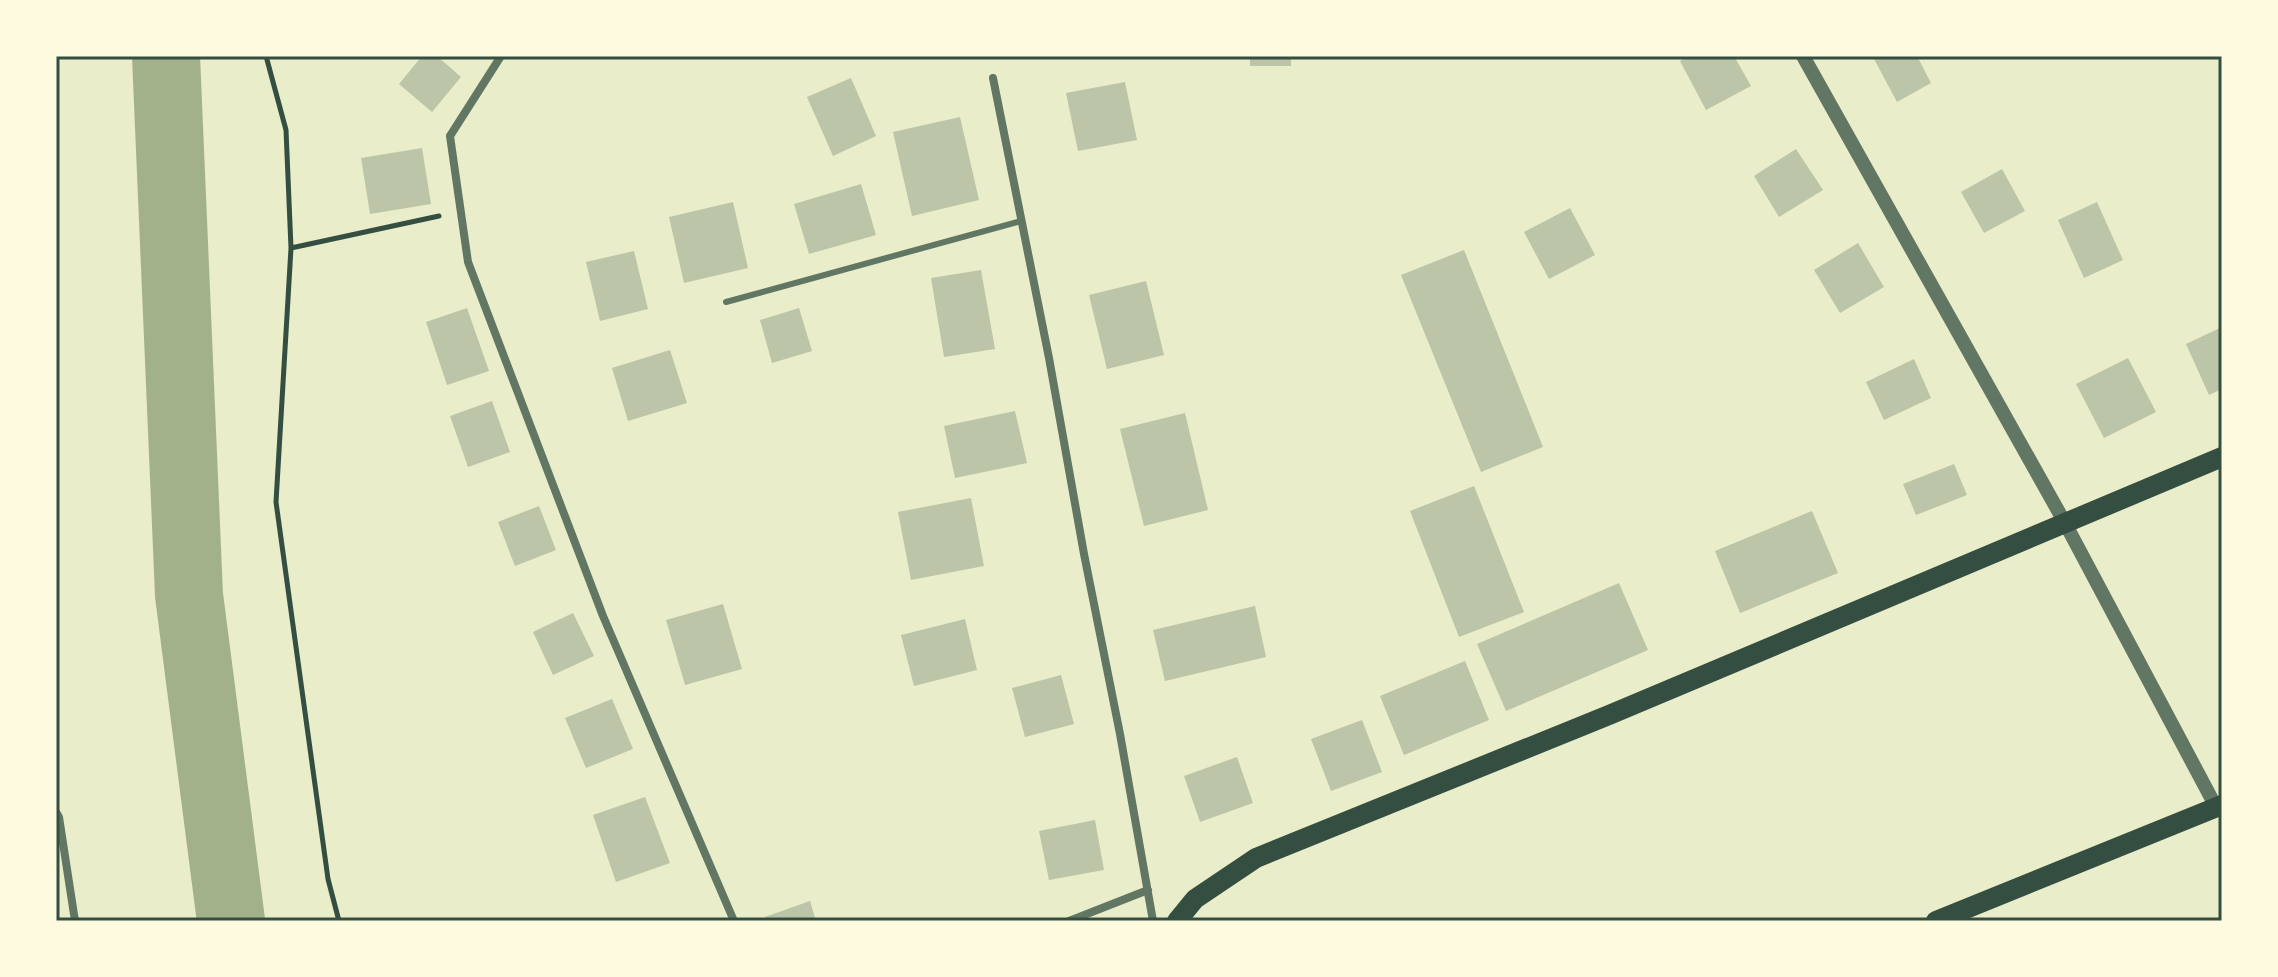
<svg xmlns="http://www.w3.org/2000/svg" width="2278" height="977" viewBox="0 0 2278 977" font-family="'PT Sans',sans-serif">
	<rect width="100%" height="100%" fill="#e9edc9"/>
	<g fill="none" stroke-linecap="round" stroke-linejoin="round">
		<path stroke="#a3b18a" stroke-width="68" d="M166,56L189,595L231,921"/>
	</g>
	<path fill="#bcc5a7" d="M422,56H437L461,77L432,112L399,84Z
		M1250,56H1291V66H1250Z
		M1690,56H1734L1751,86L1706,110L1680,61Z
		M1875,56H1917L1931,83L1897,102L1873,57Z
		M851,78L876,136L833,156L807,97Z
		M1125,82L1137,140L1078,151L1066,93Z
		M960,117L979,200L912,216L893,132Z
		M422,148L431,204L370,214L361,158Z
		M1796,149L1823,190L1779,217L1754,176Z
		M2002,169L2025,211L1984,233L1961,192Z
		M861,184L876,235L809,254L794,204Z
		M733,202L748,268L684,283L669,217Z
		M2097,202L2123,260L2084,278L2058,220Z
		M1570,208L1595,255L1549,279L1524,232Z
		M1858,243L1884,287L1840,313L1814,270Z
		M1464,250L1543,447L1481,472L1401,275Z
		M634,251L648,309L600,321L586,262Z
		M981,270L995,349L944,357L931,278Z
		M1146,281L1164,355L1107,369L1089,295Z
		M467,308L489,371L447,385L426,322Z
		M799,308L812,351L772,363L760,320Z
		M2222,327V389L2209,395L2186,344Z
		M670,350L687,403L628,421L612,368Z
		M2128,358L2156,412L2104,438L2076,384Z
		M1914,359L1931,398L1884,420L1866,382Z
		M492,401L510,452L468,467L450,416Z
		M1015,411L1027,463L955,478L944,426Z
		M1185,413L1208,510L1144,526L1120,429Z
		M1954,464L1967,495L1916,515L1903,484Z
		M1474,486L1524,612L1459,637L1410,511Z
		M971,498L984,566L911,580L898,512Z
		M539,506L556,550L515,566L498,522Z
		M1812,511L1838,573L1740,613L1715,551Z
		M1619,583L1648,650L1506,711L1477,644Z
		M723,604L742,669L685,685L666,620Z
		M1255,606L1266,657L1165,681L1153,630Z
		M573,613L594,656L553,675L533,632Z
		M965,619L977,670L914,686L901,635Z
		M1465,661L1489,720L1404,755L1380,696Z
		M1061,675L1074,724L1025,737L1012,688Z
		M612,699L633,749L586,768L565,718Z
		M1362,720L1382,772L1331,791L1311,739Z
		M1237,757L1253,803L1200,822L1184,776Z
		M645,797L670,863L616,882L593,815Z
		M1095,820L1104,870L1049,880L1039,831Z
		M810,901L816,921H766L765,917Z"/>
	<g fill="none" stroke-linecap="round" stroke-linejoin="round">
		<path stroke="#344e41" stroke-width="5" d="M266,56L286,130L291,248L276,502L328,879L339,921
			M291,248L439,216"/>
		<path stroke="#617663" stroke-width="6" d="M726,302L1021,221"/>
		<path stroke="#617663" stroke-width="8" d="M501,56L450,136L468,262L603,616L734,921
			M993,78L1049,358L1084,554L1120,734L1153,921
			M56,812L59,817L75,921
			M1069,921L1148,890"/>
		<path stroke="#617663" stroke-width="14" d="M1803,56L2065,523L2216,807"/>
		<path stroke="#344e41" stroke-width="20" d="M1177,921L1195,899L1256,858L1609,715L2222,457
			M1936,921L2222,805"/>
	</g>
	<rect width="2278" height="977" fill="none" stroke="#fefae0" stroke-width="116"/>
	<rect x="58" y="58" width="2162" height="861" fill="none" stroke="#344e41" stroke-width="3"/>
</svg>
